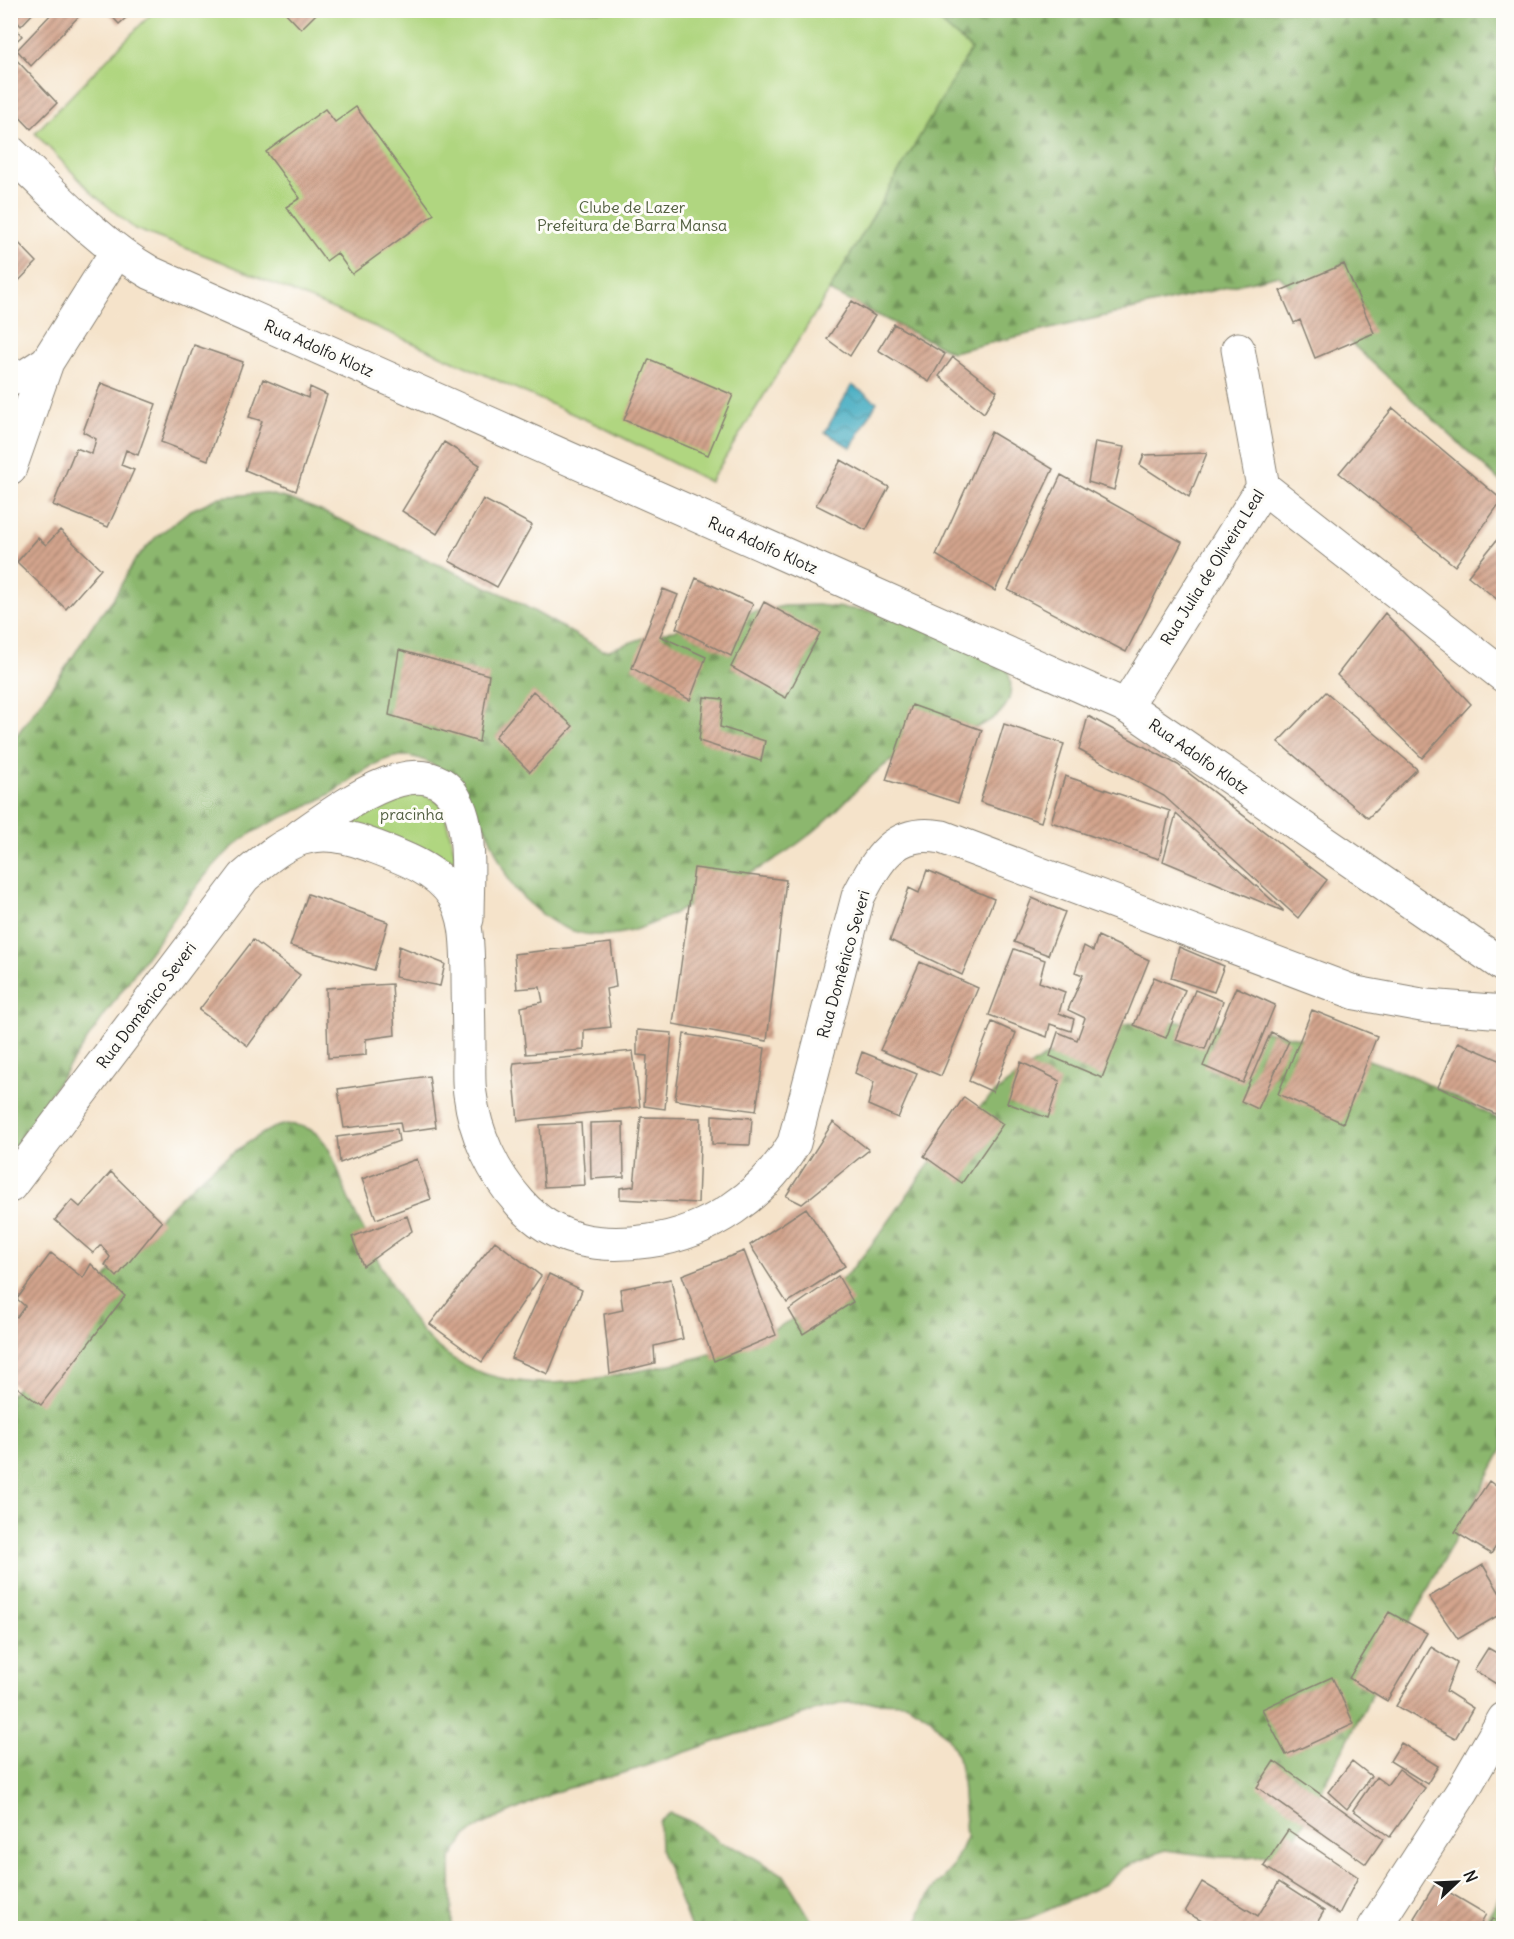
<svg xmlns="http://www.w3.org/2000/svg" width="1514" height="1939" viewBox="0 0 1514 1939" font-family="Delius,sans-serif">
	<defs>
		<pattern id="forest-firs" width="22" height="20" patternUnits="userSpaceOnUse" patternTransform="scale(1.5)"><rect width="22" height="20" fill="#8cb76e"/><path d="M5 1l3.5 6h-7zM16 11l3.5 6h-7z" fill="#72945a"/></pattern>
		<pattern id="water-waves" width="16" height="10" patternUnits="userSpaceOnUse" patternTransform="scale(1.5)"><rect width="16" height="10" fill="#42abc1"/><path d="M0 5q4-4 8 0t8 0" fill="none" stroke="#368a9c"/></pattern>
		<pattern id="building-hatch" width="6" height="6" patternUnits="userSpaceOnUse" patternTransform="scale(1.5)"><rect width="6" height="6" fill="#d3a48d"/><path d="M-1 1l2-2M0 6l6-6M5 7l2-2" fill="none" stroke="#aa8572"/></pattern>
	</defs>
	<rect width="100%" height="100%" fill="#fdfcf7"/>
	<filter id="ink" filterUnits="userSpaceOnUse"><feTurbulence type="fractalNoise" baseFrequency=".0167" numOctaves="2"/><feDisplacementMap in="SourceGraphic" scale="12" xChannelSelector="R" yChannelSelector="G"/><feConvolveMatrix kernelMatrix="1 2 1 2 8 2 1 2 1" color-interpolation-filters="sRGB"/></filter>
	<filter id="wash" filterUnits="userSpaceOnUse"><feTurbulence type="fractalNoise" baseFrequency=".008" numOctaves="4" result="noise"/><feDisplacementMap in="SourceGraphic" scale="24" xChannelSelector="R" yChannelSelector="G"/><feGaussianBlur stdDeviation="1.35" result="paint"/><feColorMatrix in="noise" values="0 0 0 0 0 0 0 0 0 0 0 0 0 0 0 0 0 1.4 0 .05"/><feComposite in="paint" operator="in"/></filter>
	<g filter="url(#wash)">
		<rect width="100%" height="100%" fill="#f5e3ca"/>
		<path fill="#b0d680" stroke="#66794e" stroke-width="1.5" d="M154,11H1503V484L1278,275L952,352L829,291L710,482L602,427L418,345L220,261L135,229L93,194L35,133Z
			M408,784L442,804L457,861L345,823Z"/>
		<path fill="url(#forest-firs)" stroke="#546a45" stroke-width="1.5" d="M927,11H1503V484L1278,275L952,352L829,291L971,49Z
			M264,493L289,499L321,511L509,597L602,650H609L649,636L724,618L784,606L818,605L896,614L1007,668C1028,726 957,731 919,746C868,766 849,805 808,836C779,859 746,876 713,893C658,922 600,960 542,914C530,904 516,893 509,880C500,864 494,846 486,829C472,798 435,749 395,757C372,761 350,782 330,794C300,812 266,821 239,842C207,867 184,905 160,938C108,1008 59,1080 11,1152V743L69,663L92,626L113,599L135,560L155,538L189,511L220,497Z
			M1149,1021L1195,1022L1251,1028L1319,1042L1410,1075L1503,1121V1448L1300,1830L1286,1853L1246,1857H1219L1165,1850L1123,1868L1104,1884L1078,1897L1027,1919L982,1926L983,1928H917L920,1913L931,1891L952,1868L966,1837L962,1781L958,1757L948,1738L929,1717L906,1703L875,1702L845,1703L820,1709L768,1727L738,1734L637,1769L555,1792L482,1825L466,1836L451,1859L452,1928H11L10,1393L12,1394C51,1344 90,1294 133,1246C167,1208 202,1172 246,1144C256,1138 267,1129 279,1126C289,1123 300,1125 309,1129C331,1139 338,1172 346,1193C356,1217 368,1239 379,1262C394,1290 411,1323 434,1344C478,1384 537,1388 593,1379C675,1365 762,1350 827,1294C871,1254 900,1203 935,1156C962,1119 998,1088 1035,1063C1048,1054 1063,1049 1076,1042C1090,1036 1104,1028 1119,1025C1128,1023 1139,1022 1149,1021Z
			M670,1813L694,1823L721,1843L741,1850L784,1875L816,1928H691L660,1849L659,1822Z
			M1503,1891V1928H1481Z"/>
		<path fill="url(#water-waves)" stroke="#2f646e" stroke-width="1.5" d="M852,385L877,402L851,448L825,432Z"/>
		<g id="blocks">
			<path fill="url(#building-hatch)" d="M10,10H36L21,26L10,14Z
				M55,10L83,12L31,66L17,50Z
				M106,10H135L119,24Z
				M283,10H320L301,29Z
				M10,22L22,36L10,47Z
				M10,53L57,103L31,129L10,107Z
				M356,107L434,214L352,274L337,253L326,261L286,207L300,198L266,152L325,109L335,122Z
				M10,234L37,262L10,290Z
				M1344,264L1374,333L1315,358L1300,320L1294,323L1280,291Z
				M852,301L875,316L850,356L827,339Z
				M894,324L945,354L929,382L878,350Z
				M194,345L243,362L208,460L161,442Z
				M953,357L997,391L984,413L939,376Z
				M649,359L733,395L708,455L624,420Z
				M263,379L308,398L310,387L327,395L296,491L245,470L262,421L249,417Z
				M101,383L156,404L138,455L126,450L121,465L134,470L108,527L53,505L76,448L92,454L96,439L83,432Z
				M1393,408L1502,500L1455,566L1339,473Z
				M991,432L1053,469L995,591L936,555Z
				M444,442L480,465L437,534L402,511Z
				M1095,442L1124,447L1114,490L1088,482Z
				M1207,453L1189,497L1140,465L1144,455Z
				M841,460L889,487L866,530L816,505Z
				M1061,475L1182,542L1126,652L1008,590Z
				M483,499L532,525L497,587L449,561Z
				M60,530L101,569L66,609L17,562L38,538L46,545Z
				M1504,531V605L1468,576Z
				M696,578L753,604L731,656L676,628Z
				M663,589L678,595L660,636L706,657L690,700L632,668Z
				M764,602L820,633L786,698L731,667Z
				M1385,613L1471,704L1422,758L1337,675Z
				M399,650L489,675L479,742L389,715Z
				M533,691L573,726L530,772L495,737Z
				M1326,692L1417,769L1368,818L1278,742Z
				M704,697L723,699L720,727L765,741L761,761L699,741Z
				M912,705L982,730L958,803L886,780Z
				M1088,716L1178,765L1327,880L1298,918L1164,796L1079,750Z
				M1004,724L1064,744L1041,822L980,802Z
				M1065,776L1170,811L1159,859L1051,822Z
				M1176,814L1283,910V911L1163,861Z
				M694,868L786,880L767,1041L673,1024Z
				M927,870L994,899L962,975L890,940L909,888L919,893Z
				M308,894L388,922L374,970L290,946Z
				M1032,898L1065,912L1048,955L1014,942Z
				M1098,936L1149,960L1102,1078L1050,1056L1058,1032L1077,1040L1085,1018L1068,1010L1083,975L1075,972L1084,946L1093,951Z
				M253,940L300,975L248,1046L199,1010Z
				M611,943L616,987L606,989L611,1027L584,1030V1050L526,1054L521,1007L543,1002L540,987L517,989L514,954Z
				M399,946L445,964L440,986L395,977Z
				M1179,947L1224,966L1214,992L1171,978Z
				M1014,949L1045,960L1039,982L1065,992L1059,1013L1074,1019L1071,1031L1050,1024L1047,1037L989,1015Z
				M920,962L978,988L941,1076L880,1050Z
				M1154,977L1185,990L1166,1038L1134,1025Z
				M392,984L395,1035L366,1039V1055L328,1058L326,988Z
				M1236,987L1275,1005L1243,1083L1203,1066Z
				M1195,990L1223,1001L1205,1049L1176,1040Z
				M1312,1010L1377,1036L1343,1123L1278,1094Z
				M992,1022L1016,1033L993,1092L969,1081Z
				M637,1030L672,1033L665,1109L644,1106L647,1056L637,1055Z
				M1271,1032L1289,1041L1258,1109L1241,1101Z
				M684,1034L765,1048L756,1111L675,1100Z
				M1458,1042L1504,1062V1118L1438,1087Z
				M633,1051L640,1107L518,1121L513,1069L514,1063Z
				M862,1052L917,1074L898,1118L868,1105L874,1082L855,1073Z
				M1021,1062L1060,1081L1048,1118L1007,1103Z
				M429,1076L436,1127L402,1132L400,1122L344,1128L338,1089Z
				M964,1097L1003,1124L962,1183L924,1156Z
				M712,1115L752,1118L750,1145L712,1144Z
				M641,1117L701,1118L698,1203L620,1199V1188L634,1186Z
				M623,1122L624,1177L591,1179L590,1123Z
				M833,1122L869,1150L802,1204L786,1196Z
				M581,1123L585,1185L544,1187L540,1125Z
				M397,1129L399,1141L340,1163L337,1137Z
				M417,1159L431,1199L376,1219L362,1179Z
				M111,1172L162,1222L117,1277L105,1265L110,1257L101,1245L93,1253L55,1220L72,1200L80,1207Z
				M806,1208L845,1266L787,1303L750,1245Z
				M407,1216L412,1231L363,1266L352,1237Z
				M495,1241L541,1276L482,1362L430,1324Z
				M744,1251L776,1335L714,1361L682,1275Z
				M51,1253L83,1278L91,1264L125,1296L41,1405L10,1382V1312L17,1317L25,1306L17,1299Z
				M549,1274L582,1290L548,1374L511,1358Z
				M838,1276L853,1302L803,1334L789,1310Z
				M671,1279L683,1339L654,1346L655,1363L610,1374L604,1314L623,1310L620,1289Z
				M1489,1481L1504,1492V1535L1491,1554L1455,1532Z
				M1483,1565L1504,1600V1612L1458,1639L1429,1597Z
				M1389,1612L1427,1633L1387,1701L1349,1678Z
				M1431,1647L1457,1663L1446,1691L1473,1708L1455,1739L1396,1706Z
				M1488,1648L1504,1657V1682L1501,1687L1474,1670Z
				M1332,1677L1354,1724L1286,1755L1262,1709Z
				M1401,1743L1438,1766L1427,1784L1390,1761Z
				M1274,1761L1383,1839L1366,1864L1257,1787Z
				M1352,1761L1371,1776L1347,1809L1328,1792Z
				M1399,1769L1425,1788L1390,1837L1353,1810L1376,1777L1387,1785Z
				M1288,1830L1358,1877L1339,1914L1264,1866Z
				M1202,1882L1258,1916L1279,1882L1324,1911L1314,1928H1215L1185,1912Z
				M1435,1884L1486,1914L1478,1928H1430L1414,1918Z
				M1493,1918L1504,1924V1928H1486Z"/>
		</g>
	</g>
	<g filter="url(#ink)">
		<use href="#blocks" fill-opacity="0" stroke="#888073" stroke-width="1.5"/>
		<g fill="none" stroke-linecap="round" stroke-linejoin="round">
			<defs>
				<path id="minor" d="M10,378L27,375L47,362
					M10,468L47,362L117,251
					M1263,487L1504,676
					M1126,706L1263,487L1238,349
					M300,836C346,804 446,726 465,828C470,857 467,889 467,919
					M10,1186L244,877C287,840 312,822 370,845C399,856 437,869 454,896C468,917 467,947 468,971C468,998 469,1026 469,1053C469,1066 468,1081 470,1094C475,1134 493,1173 520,1203C554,1242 600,1248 649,1241C709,1233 764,1195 794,1143L858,897C878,859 894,828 942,837L1356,993L1427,1006L1504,1012"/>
				<path id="tertiary" d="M10,152C55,195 97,242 151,273L1126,706L1504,966
					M1374,1928L1463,1790L1504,1719"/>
			</defs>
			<use href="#minor" stroke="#888073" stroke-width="35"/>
			<use href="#tertiary" stroke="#888073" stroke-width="35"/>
			<use href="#minor" stroke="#fff" stroke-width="33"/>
			<use href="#tertiary" stroke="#fff" stroke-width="33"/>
		</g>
	</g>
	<g text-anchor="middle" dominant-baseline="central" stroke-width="6" stroke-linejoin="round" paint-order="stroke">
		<g font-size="16" fill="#505d3f" stroke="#fdfcf7">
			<text x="632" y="207">Clube de Lazer<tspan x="632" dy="18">Prefeitura de Barra Mansa</tspan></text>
			<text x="412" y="814">pracinha</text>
		</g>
		<g font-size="16" fill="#1c1c1c" stroke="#fdfcf7">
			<text transform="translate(319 348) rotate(24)">Rua Adolfo Klotz</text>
			<text transform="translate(763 545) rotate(24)">Rua Adolfo Klotz</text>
			<text transform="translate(1212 567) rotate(-58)">Rua Julia de Oliveira Leal</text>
			<text transform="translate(1199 756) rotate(35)">Rua Adolfo Klotz</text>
			<text transform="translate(843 964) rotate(-74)">Rua Domênico Severi</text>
			<text transform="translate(146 1005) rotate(-53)">Rua Domênico Severi</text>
		</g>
	</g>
	<rect width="1514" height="1939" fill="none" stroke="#fdfcf7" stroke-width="36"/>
	<g transform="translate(1457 1882) rotate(67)" stroke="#fdfcf7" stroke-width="4.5" paint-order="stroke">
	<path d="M0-4.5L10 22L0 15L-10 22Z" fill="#1c1c1c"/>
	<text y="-9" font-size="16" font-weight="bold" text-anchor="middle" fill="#1c1c1c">N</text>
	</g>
</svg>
